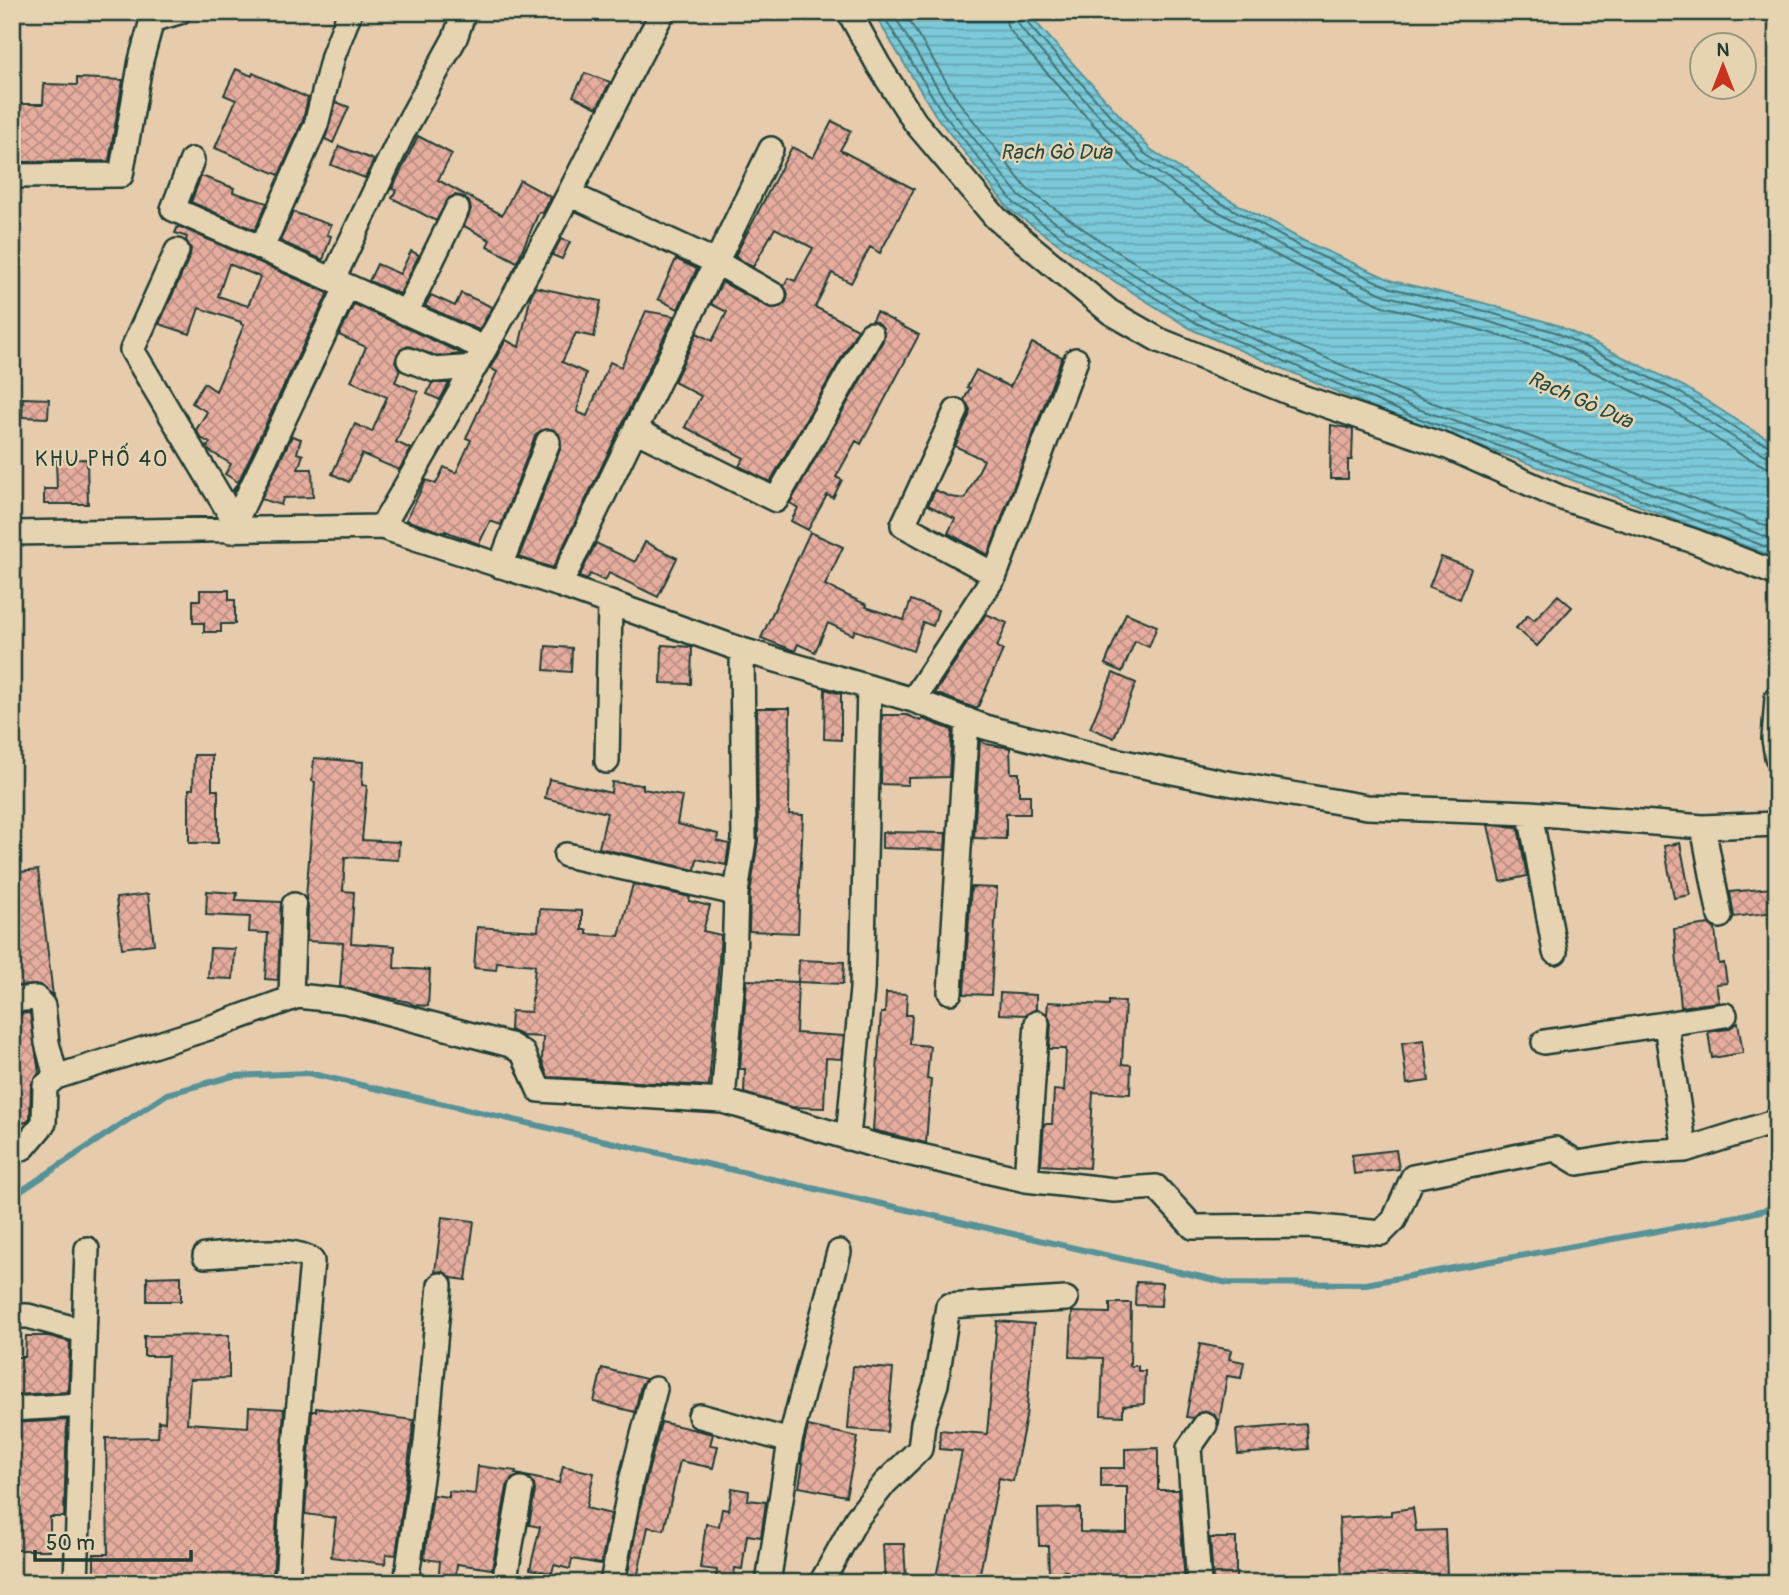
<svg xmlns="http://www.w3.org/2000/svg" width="1789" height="1595" viewBox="0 0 1789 1595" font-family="Pangolin,sans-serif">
	<defs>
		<pattern id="water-rules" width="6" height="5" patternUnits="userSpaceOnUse" patternTransform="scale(1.75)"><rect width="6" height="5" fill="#7ccad9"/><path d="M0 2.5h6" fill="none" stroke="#65a5b1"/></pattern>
		<pattern id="building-cross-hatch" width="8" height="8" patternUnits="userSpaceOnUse" patternTransform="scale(1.75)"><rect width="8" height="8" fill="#e6ad9f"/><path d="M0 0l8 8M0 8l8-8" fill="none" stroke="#ba8e82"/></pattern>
	</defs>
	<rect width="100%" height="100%" fill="#e6cbad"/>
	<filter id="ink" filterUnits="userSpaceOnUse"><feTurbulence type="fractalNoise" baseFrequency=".0143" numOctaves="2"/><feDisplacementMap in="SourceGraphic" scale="14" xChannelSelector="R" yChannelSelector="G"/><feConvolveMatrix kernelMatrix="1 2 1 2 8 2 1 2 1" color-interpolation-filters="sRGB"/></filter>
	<g filter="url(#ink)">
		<path fill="url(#water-rules)" stroke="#579297" stroke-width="2" d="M873,12H1029L1038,25L1150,149L1217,193L1304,241L1393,281L1480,302L1557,325L1685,387L1752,430L1777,443V558L1514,458L1410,423L1193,330L1087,264L1009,209L936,116Z"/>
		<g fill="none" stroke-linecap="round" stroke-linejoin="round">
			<path stroke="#447576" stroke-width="2" d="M881,12L942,112L1014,203L1091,258L1196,323L1412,416L1516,452L1777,551
				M892,12L949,107L1020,197L1096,251L1200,316L1415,408L1519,443L1777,541
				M904,12L958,101L1027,189L1102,242L1205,306L1419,398L1523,434L1777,530
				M1005,12L1007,26L1018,41L1132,167L1204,216L1293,264L1383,306L1473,328L1548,350L1672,410L1740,454L1766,467L1777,468
				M1015,12L1017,22L1027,36L1139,160L1210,207L1297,255L1387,296L1476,318L1552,340L1677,401L1744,444L1768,456L1777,457
				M1024,12L1025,18L1033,30L1145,154L1214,199L1301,247L1391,288L1478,309L1555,332L1681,393L1748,436L1777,449"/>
			<path stroke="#579297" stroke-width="6" d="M12,1197L167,1094L233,1076L308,1073L1228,1283L1366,1284L1739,1216L1777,1207"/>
		</g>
		<path fill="url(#building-cross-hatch)" stroke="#1f3d34" stroke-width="2" fill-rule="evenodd" d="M236,69L252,76L253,73L308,98L303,120L279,175L215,148L236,100L224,95Z
			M585,73L610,82L597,108L573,96Z
			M77,78L123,80L109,161L12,162V104H43L44,84L77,85Z
			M336,102L349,107L333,143L325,139Z
			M832,121L851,131L840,150L914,189L880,253L870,247L851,283L832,273L815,307L858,329L770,482L739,466L744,458L685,427L701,396L674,382L697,333L712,341L727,312L711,304L722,282L768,307H780L786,302L788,294L784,286L788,278L795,281L813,248L775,228L753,267L735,256L792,147L813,158Z
			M418,136L452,154L438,180L502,215L520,180L551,197L543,213L539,212L517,262L487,246L490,240L464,226L471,209L469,202L464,197L455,195L449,198L436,221L392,198L396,190L392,189Z
			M339,146L374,160L365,178L331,165Z
			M201,176L234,188L233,192L267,203L255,230L191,202Z
			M293,212L331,225L327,235L331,236L323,260L280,241Z
			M178,226L328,293L234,491L233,490L238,482L225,474L231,464L208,450L207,448L210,443L201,438L196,430L207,412L192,403L204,383L216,391L244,325L241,324V322L199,308L190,334L159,324L190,256L191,249L186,240L187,237L175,233ZM229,264L260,277L248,306L218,296Z
			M561,239L570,242L562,259L552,255Z
			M411,251L419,255L400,294L369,281L377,264L400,274Z
			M676,259L697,269L678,309L658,299Z
			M535,287L601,301L594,337L576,333L562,362L586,373L577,412L587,416L610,362L621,367L646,311L674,316L553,568L519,557L561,447L559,434L552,429L540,431L535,436L501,525L490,521L479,544L445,531V533L406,520L426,480L436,484L444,467L456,473L471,440L466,438L497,372L490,368L506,340L519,347L531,295Z
			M461,293L492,307L479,330L425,306L431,295L455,306Z
			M354,304L463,354L437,356L408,346L400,350L395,361L400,370L395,382L418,392L396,442L411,449L399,470L362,454L349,482L332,474L355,424L372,432L387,397L351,381L366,347L339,335Z
			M876,312L919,335L861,444L856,441L836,477L842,480L833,498L827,495L808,530L791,521L798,508L790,503L883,341V328L872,320Z
			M1032,343L1062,357L988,555L948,533L955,519L928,505L935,490L951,497L965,499L984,460L955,446L969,416L970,409L964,400L970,388L967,387L976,370L1010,387Z
			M432,383H449L440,400L427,394Z
			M23,398L49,399L48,418L22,417Z
			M1331,425L1353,429L1352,460H1348V479H1330Z
			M292,436L301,439L297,453L303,455L298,469H312L313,497L283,498L281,505L261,499Z
			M87,459L88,504H44V489H57L56,460Z
			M810,532L843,547L825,585L867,605L866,607L904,620L911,600L938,610L933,626L923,622L913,651L855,630L853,635L828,623L815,652L798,644L795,651L761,638Z
			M645,542L677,558L658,597L609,573L605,581L590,574L587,580L579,577L596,543L635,562Z
			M1441,557L1471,568L1460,599L1429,587Z
			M200,590H229V600H235V624H221V632H204V623H193V600H200Z
			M1558,595L1572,607L1537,646L1516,628L1528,615L1534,620Z
			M1126,613L1157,626L1149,647L1135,641L1122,672L1105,664Z
			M986,614L1007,623L997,647L1003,650L977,709L935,693Z
			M662,645L692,647L691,684L661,683Z
			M546,646L572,648L571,672L544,670Z
			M1113,673L1136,683L1114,738L1090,728Z
			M825,689L841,694V740L824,739Z
			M757,708H790L789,814L803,815L798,933L749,931L750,894L758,840Z
			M882,715H907L921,721L923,719L952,730L949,777L908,778V785L881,784Z
			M980,740L986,744L1010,748L1011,773H1019V795H1030V814H1006V839L974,838Z
			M194,755H212V790H218V843H189V789H193Z
			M314,758L363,762L362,785L367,786L362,840L399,842L398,860L345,857L343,891L354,892L351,943L395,946L394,968L430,970L428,1006L414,1005L409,1002L340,987L343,943L307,941L308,905L306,898L315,782L312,781Z
			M549,779L611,793L612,782L643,785V789L682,796L677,824L718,834L717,841L729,844L726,865L697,859L695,870L599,848L607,813L545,798Z
			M1488,825L1518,827L1527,876L1501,882Z
			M882,832L946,833L945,850L882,848Z
			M1680,843L1690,895L1674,898L1664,846Z
			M38,870L49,962L53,996L41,985L14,986L12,974V873Z
			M633,884L690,897L689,901L710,906L703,931L721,935L709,1086L548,1077L542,1061L543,1037L523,1036L510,1030L511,1011L531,1012L535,965L497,962L496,970L474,968L477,927L538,931L540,909L582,911V930H587V934L619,936Z
			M971,887L997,888L991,995L964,994Z
			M1772,888L1775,912L1734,917L1730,892Z
			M207,891L237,893L236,900L281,902L278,980L265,979L268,933L249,932L250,917L206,915Z
			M148,894L154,944L122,948L116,898Z
			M1709,924L1715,929L1719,964L1724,963L1727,983L1716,984L1719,1002L1681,1007L1674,929Z
			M210,948L235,949L233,979L208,978Z
			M799,960L844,962L843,984L798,982Z
			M747,980L798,982L796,1033L844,1036L841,1059L826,1058L824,1108L792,1107L744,1093L745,1069H740Z
			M886,993L907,994L906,1015H912L910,1044L930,1046L927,1079L931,1080L926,1143L873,1130L881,1013H885Z
			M1000,993L1036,995V1009L1026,1015L999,1014Z
			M1109,1001L1125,1002L1122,1064L1131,1065L1130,1094L1093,1092L1089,1168L1041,1165L1044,1124H1052L1054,1090L1064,1091L1066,1049H1049L1051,1024L1047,1014L1048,1002L1109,1005Z
			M30,1013L39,1073L31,1085L30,1118L26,1122L20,1123L15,1069L12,1070V1040H20L17,1014Z
			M1738,1023L1743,1053L1712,1058L1708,1032L1728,1029Z
			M1424,1040L1429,1081L1407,1084L1402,1043Z
			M1396,1150L1399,1169L1354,1174L1352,1155Z
			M442,1217L474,1221L466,1280L452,1278L442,1271L435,1272Z
			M181,1276V1301H147V1277Z
			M1136,1282L1162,1283L1161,1306L1135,1305Z
			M1110,1303H1131L1130,1366H1138V1371H1145L1144,1404L1123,1406V1416L1101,1415L1103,1358L1070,1357L1072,1312L1110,1313Z
			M997,1321L1034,1324L1026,1417L1013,1481L999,1478L978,1583H964L936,1577L962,1451L939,1449L940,1430L987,1434Z
			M229,1335V1378L190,1379L187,1423L248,1427L249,1407L284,1409L273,1577L261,1576V1583H94V1554H108L106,1438L158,1437L159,1421L165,1422L168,1356H144V1336Z
			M26,1336H49L70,1342L68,1392L12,1395V1357H25Z
			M1200,1344L1231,1350L1229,1359L1244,1362L1241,1378L1227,1376L1219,1423L1214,1414L1207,1411L1198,1413L1193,1418L1186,1417Z
			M853,1366L893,1369L887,1432L848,1429Z
			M602,1368L646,1379L641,1385L635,1412L594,1402Z
			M316,1408L414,1420L396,1555L386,1554L385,1564L331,1557L336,1518L305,1514L312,1411H316Z
			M67,1420L64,1517H50V1550H12V1423Z
			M661,1422L713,1434L710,1445L718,1446L713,1468L680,1461L664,1530L648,1527L636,1583H626L645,1484Z
			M1306,1424L1308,1449L1238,1454L1236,1430Z
			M808,1426L858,1437L846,1496L799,1487L803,1463H801L804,1444Z
			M1158,1448V1490H1178L1185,1583H1068L1067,1571L1049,1572L1048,1546H1039L1038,1509L1080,1508V1532L1127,1533V1487H1101V1468H1125V1449Z
			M478,1466L516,1471L515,1474L522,1475L511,1479L507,1487L492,1569L457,1564L455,1583H438L440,1561L424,1559L433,1495L449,1497V1491L475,1494Z
			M563,1466L594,1473L586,1508L611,1514L601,1564L572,1559L570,1569L554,1565L552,1573L530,1569L540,1527L529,1525L535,1491L534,1484L525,1476L559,1483Z
			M732,1488L749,1491L748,1500L766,1502L761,1537L747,1535L742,1569L735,1568L733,1583H715L717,1570L700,1568L706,1524L719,1526L722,1509L729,1510Z
			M1413,1508L1416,1531L1445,1530L1447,1575L1342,1581L1339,1518L1391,1515V1511Z
			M1210,1538H1236V1581L1213,1582Z
			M883,1544H904L906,1581L885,1582Z"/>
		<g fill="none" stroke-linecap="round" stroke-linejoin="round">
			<defs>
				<path id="minor" d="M849,12L879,66L915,122L996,218L1110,312L1159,340L1293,394L1448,447L1559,497L1694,541L1777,574
					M192,160L173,209L347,286L231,531
					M12,176L121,175L141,60L152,20L179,12
					M569,194L716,262L774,295
					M262,248L316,125L333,56L350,12
					M177,251L132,350L235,522
					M333,279L402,134L455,38L464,12
					M347,286L484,348
					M406,313L457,209
					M409,360L435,370L475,367
					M956,411L903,525L995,575
					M635,430L776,500L871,334
					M382,527C446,417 511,306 570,192C601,132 630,71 663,12
					M12,533L382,527L560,585L742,650L913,700L985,727L1109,759L1222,782L1367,807L1530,813L1703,827L1777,824
					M500,566L548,442
					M560,585L771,149
					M1777,698L1774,739L1777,757
					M913,700L995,575L1076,360
					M607,761L610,603
					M1530,813L1555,952
					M1703,827L1720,916
					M566,855L736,893
					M950,992L967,720
					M291,997L294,905
					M12,1000L36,998L43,1006L47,1043L56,1077
					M1666,1025L1685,1150
					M1544,1042L1725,1015
					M723,1101L734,963L736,893L744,840L742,650
					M848,1138L862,989L869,687
					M12,1153L24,1147L44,1123L45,1086L56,1077L218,1025L298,996L344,1001L510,1045L523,1053L539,1090L723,1101L877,1146L1026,1180L1114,1190L1156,1187L1193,1227L1310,1226L1381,1233L1394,1220L1413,1177L1555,1149L1578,1163L1645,1152L1685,1150L1777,1121
					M1026,1180L1037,1023
					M205,1256C226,1255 299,1245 312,1261L296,1435L287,1583
					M12,1316H28L83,1331
					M12,1409L82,1405
					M700,1416L790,1441
					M76,1583L87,1249
					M406,1583L426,1443L440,1285
					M504,1583L521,1489
					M612,1583L631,1481L655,1389
					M768,1583L790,1441L839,1252
					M821,1583L857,1518L885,1483L920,1449L923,1423L936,1384L948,1306L1066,1299
					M1199,1583L1189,1448L1205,1425"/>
			</defs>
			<use href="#minor" stroke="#1f3d34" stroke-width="28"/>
			<use href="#minor" stroke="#e6d3b1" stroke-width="23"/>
		</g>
	</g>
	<g text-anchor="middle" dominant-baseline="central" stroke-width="5" stroke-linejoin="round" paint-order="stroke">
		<g font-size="21" font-style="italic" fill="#284b44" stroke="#e6d3b1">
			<text x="1056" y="152">Rạch Gò Dưa</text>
			<text transform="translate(1580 400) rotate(24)">Rạch Gò Dưa</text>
		</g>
		<g font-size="21" letter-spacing="2" fill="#1f3d34" stroke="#e6d3b1">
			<text x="102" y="459">KHU PHỐ 40</text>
		</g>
	</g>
	<rect width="1789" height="1595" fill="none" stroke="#e6d3b1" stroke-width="42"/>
	<rect x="21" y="21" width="1747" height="1553" fill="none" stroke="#1f3d34" stroke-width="2.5" filter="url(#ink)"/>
	<g transform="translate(1723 66)"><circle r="33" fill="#e6d3b1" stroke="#96977f" stroke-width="2"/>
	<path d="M0-5L12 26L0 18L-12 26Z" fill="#c8321e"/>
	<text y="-10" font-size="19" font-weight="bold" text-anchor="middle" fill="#1f3d34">N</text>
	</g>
	<path d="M35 1550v10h156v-10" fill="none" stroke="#1f3d34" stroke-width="3.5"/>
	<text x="46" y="1550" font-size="21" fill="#1f3d34" stroke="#e6d3b1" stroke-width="5" paint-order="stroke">50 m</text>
</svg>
